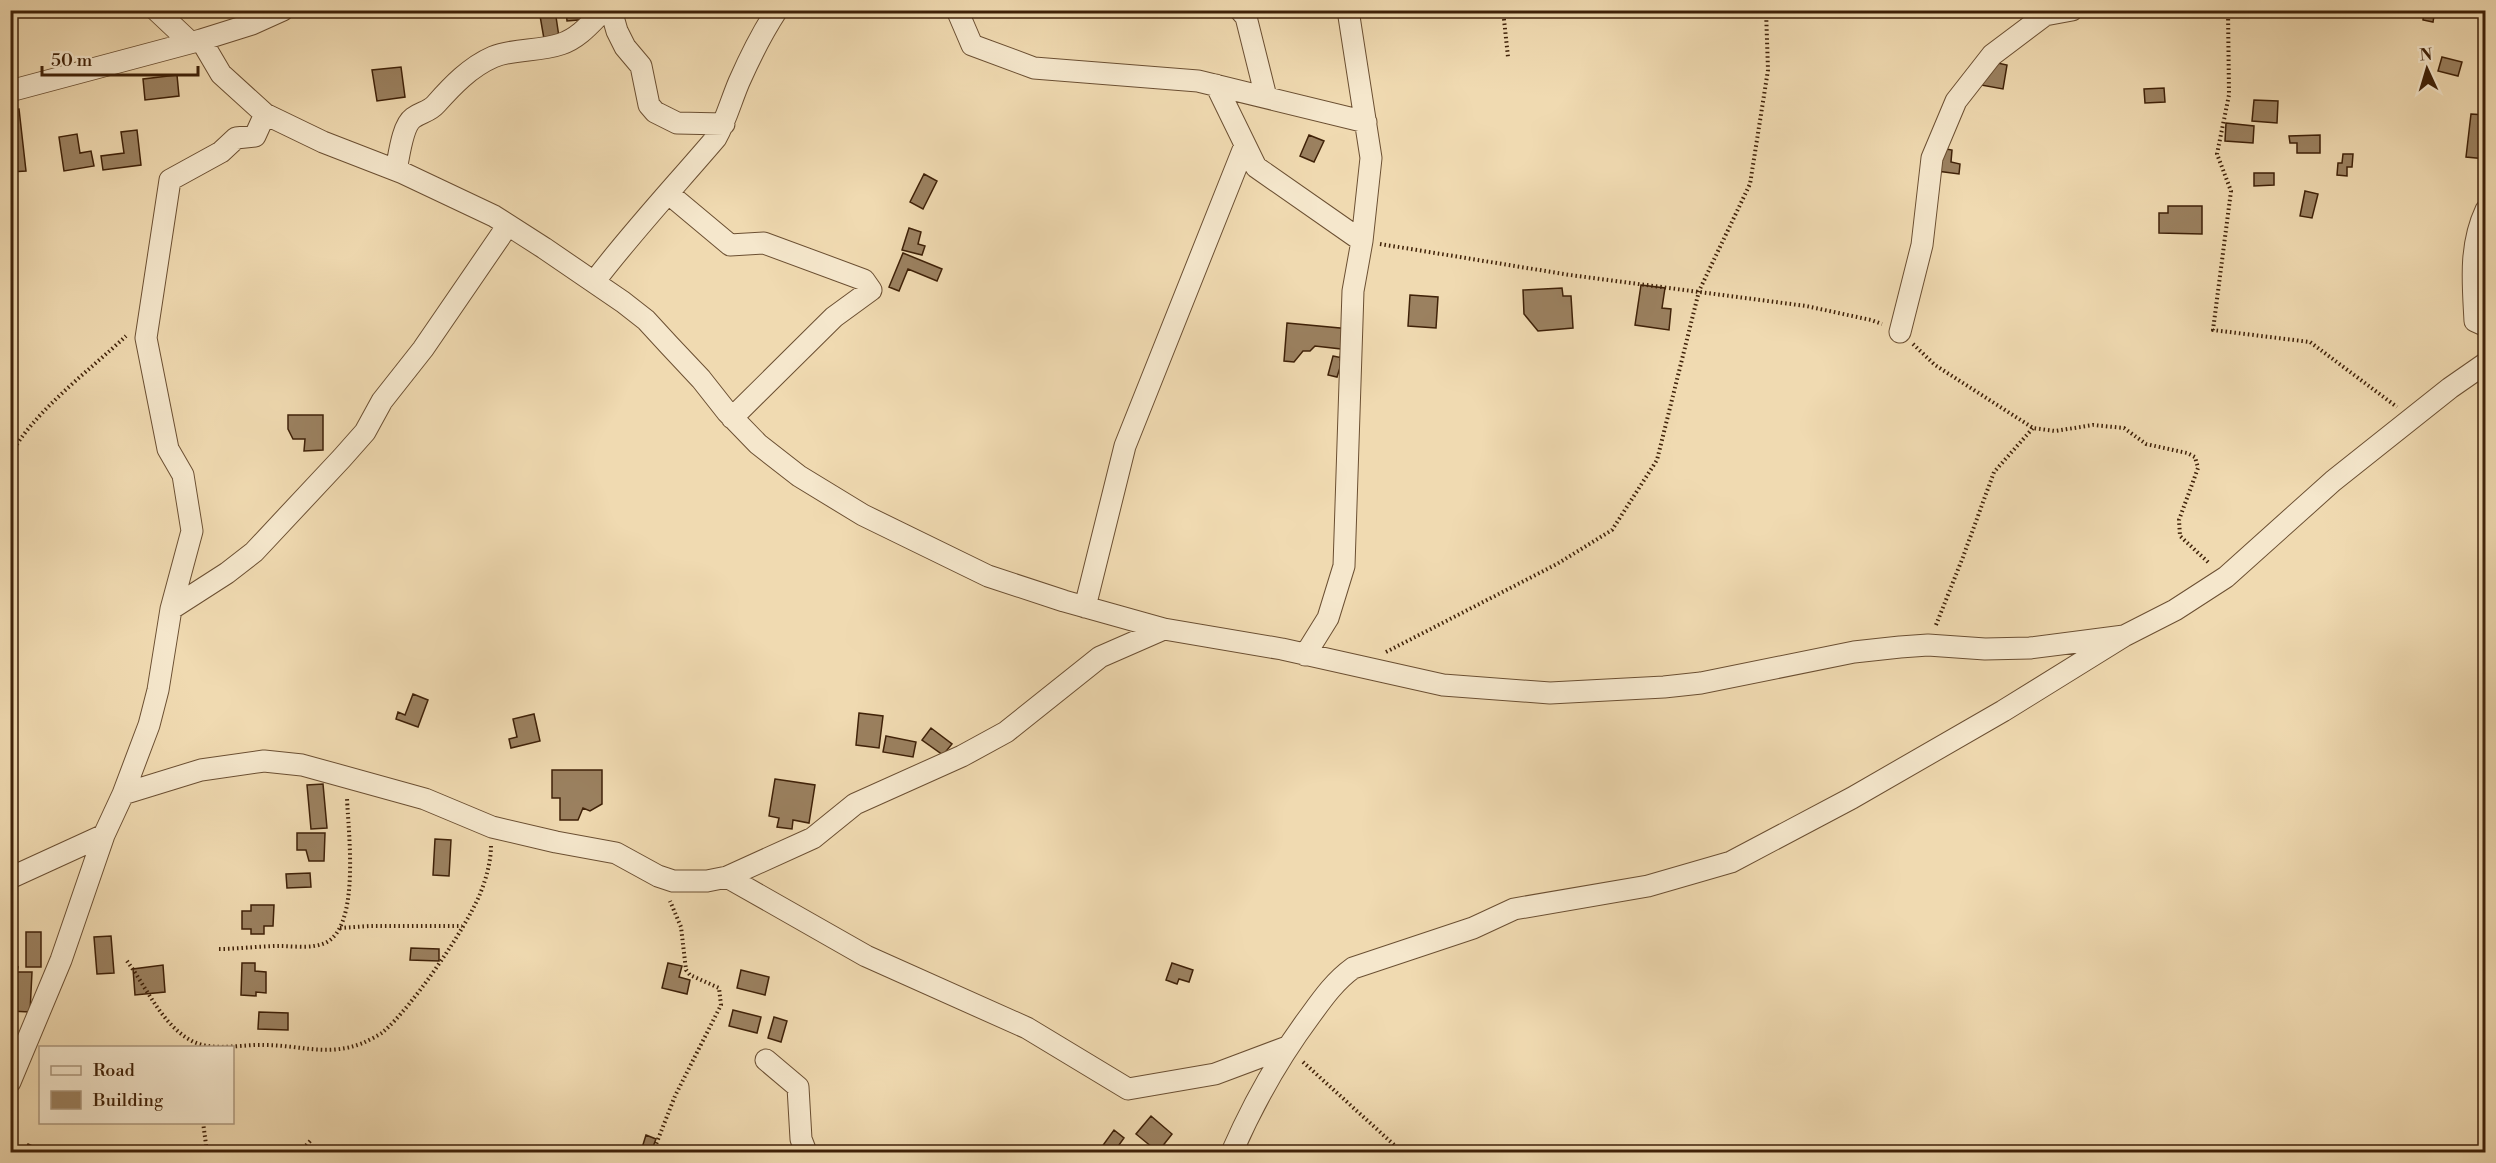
<svg xmlns="http://www.w3.org/2000/svg" width="2496" height="1163" viewBox="0 0 2496 1163" font-family="'Libre Bodoni',serif">
	<rect width="100%" height="100%" fill="#f0dab1"/>
	<filter id="stains"><feTurbulence type="fractalNoise" baseFrequency=".00333" numOctaves="4"/><feColorMatrix values="0 0 0 0 .2 0 0 0 0 .09 0 0 0 0 .02 0 0 0 .5 -.17"/></filter>
	<radialGradient id="worn" r=".72"><stop offset=".6" stop-color="#630" stop-opacity="0"/><stop offset="1" stop-color="#630" stop-opacity=".3"/></radialGradient>
	<path fill="#9b8160" stroke="#3f2108" stroke-width="1.5" d="M539,10H555L559,37L544,39Z
		M566,10H589L590,19L567,21Z
		M2424,10H2435L2433,22L2423,20Z
		M2442,57L2462,62L2458,76L2438,71Z
		M1993,62L2007,65L2003,89L1981,85Z
		M401,67L405,97L377,101L372,70Z
		M177,75L179,96L145,100L143,79Z
		M2164,88L2165,102L2145,103L2144,89Z
		M2254,100L2278,101L2277,123L2252,121Z
		M19,109L26,171L10,172V110Z
		M2471,114L2486,115V159L2466,157Z
		M2226,123L2254,126L2253,143L2225,141Z
		M137,130L141,165L103,170L101,156L124,153L121,132Z
		M77,134L80,153L91,151L94,166L64,171L59,137Z
		M1309,135L1324,141L1314,162L1300,156Z
		M2320,135V153H2297V143H2290L2289,136Z
		M1941,148L1952,150L1951,162L1960,164L1959,174L1937,171Z
		M2343,154H2353L2352,167H2347V176L2337,175L2338,163H2342Z
		M2254,173H2274V185L2254,186Z
		M924,174L937,181L923,209L910,202Z
		M2305,191L2318,194L2312,218L2300,216Z
		M2168,206H2202V234L2159,233V213H2168Z
		M909,228L921,232L918,244L925,246L922,255L902,250Z
		M903,253L942,269L937,281L908,269L899,291L889,287Z
		M1641,285L1665,288L1662,308L1671,309L1669,330L1635,325Z
		M1562,288L1563,296H1571L1573,328L1538,331L1524,314L1523,290Z
		M1410,295L1438,297L1436,328L1408,326Z
		M1287,323L1361,330L1359,361L1340,360L1341,349L1315,346L1310,351H1303L1294,362L1284,361Z
		M1333,356L1343,358L1337,377L1328,375Z
		M288,415H323V450L304,451L305,439H293L288,429Z
		M413,694L428,700L418,727L396,719L398,712L405,715Z
		M859,713L883,716L879,748L856,745Z
		M534,714L540,741L511,748L509,739L517,737L513,719Z
		M931,728L952,744L943,755L922,740Z
		M886,736L916,742L913,757L883,752Z
		M552,770H602V804L590,811L583,808L578,820H560V798H552Z
		M775,779L815,785L809,823L793,820L792,829L777,827L779,818L769,816Z
		M323,784L327,828L311,829L307,785Z
		M297,833H325L324,861H309L306,850H297Z
		M435,839L451,840L449,876L433,875Z
		M310,873L311,887L287,888L286,874Z
		M251,905H274L273,926H264V934H251V929H242V911H251Z
		M26,932H41V967H26Z
		M111,936L114,973L97,974L94,937Z
		M411,948L439,949V961L410,960Z
		M242,963H255V971L266,972V993L256,992V996L241,995Z
		M668,963L682,966L679,977L690,980L687,994L662,988Z
		M1172,963L1193,970L1189,982L1179,979L1177,984L1166,980Z
		M163,965L165,992L135,995L133,969Z
		M10,966L18,967L17,972H32L30,1012L10,1011Z
		M741,970L769,977L765,995L737,988Z
		M733,1010L761,1017L757,1033L729,1026Z
		M259,1012L288,1013V1030L258,1029Z
		M774,1017L787,1021L781,1042L768,1038Z
		M1151,1116L1172,1134L1158,1152L1136,1134Z
		M1114,1130L1124,1138L1114,1152H1107L1101,1148Z
		M646,1135L656,1139L651,1152L641,1151Z
		M28,1144L45,1152H24Z"/>
	<g fill="none" stroke-linecap="round" stroke-linejoin="round">
		<defs>
			<path id="minor" d="M156,10L190,42
				M611,10L617,31L625,47L641,66L649,105L655,112L677,123L724,124
				M957,10L972,45L1034,68L1198,81L1366,122
				M1240,10L1246,17L1266,97
				M201,40L221,74L265,114L323,142L403,173L494,216L544,248L623,302L646,320L669,345L701,379L727,412L758,444L799,476L863,515L988,576L1064,601L1164,629L1282,649L1443,685L1550,693L1664,687L1701,683L1854,652L1900,647L1928,645L1985,649L2030,648L2124,636
				M1216,85L1256,167L1362,241
				M10,91L201,40L252,24L283,10
				M396,170C399,157 402,126 413,118C421,112 429,112 436,104C452,86 470,67 493,57C515,48 538,52 561,44C579,38 591,23 604,10
				M669,194L730,245L764,243L864,280L871,290L834,317L732,418
				M2486,210C2469,246 2473,283 2475,321L2486,326
				M594,282C632,232 675,186 716,138C726,120 731,101 739,82C750,57 762,33 777,10
				M1900,332L1922,245L1932,158L1956,101L1992,55L2045,15L2072,10
				M1085,607L1125,446L1245,145
				M171,609L227,573L254,552L342,458L365,432L382,401L423,349L508,225
				M1305,655L1328,618L1344,566L1353,291L1362,241L1371,158L1348,10
				M123,794L201,770L264,761L302,765L425,799L492,827L556,842L616,853L658,876L673,881H707L727,877L813,838L855,804L962,756L1006,732L1100,657L1164,629
				M727,877L866,956L1027,1028L1128,1089L1215,1074L1287,1047
				M10,878L104,835
				M766,1060L798,1087L801,1139L806,1152
				M10,1082L61,960L104,835L123,794L149,725L158,690L171,609L192,531L183,475L168,449L146,338L170,180L221,152L236,138L255,136L265,114
				M1232,1152C1253,1104 1278,1059 1310,1016C1323,998 1335,981 1353,968L1473,928L1514,909L1648,886L1731,862L1852,798L2003,711L2124,636L2175,610L2226,577L2333,481L2450,388L2486,363"/>
		</defs>
		<use href="#minor" stroke="#6b4f32" stroke-width="23"/>
		<path stroke="#3f2108" stroke-width="4" stroke-dasharray="1.5 3" stroke-linecap="butt" d="M1503,10L1508,57
			M2228,10L2229,95L2217,154L2231,191L2213,330L2310,342L2397,407
			M1380,244L1570,275L1806,306L1871,320L1882,324
			M1913,344L1935,365L2033,428L2055,431L2093,425L2124,428L2146,444L2187,453L2195,457L2198,468L2179,520L2180,536L2209,563
			M10,456C32,413 90,370 126,336
			M1936,625L1963,557L1994,472L2033,428
			M1386,652L1557,564L1612,530L1657,460L1699,291L1750,184L1768,70L1766,10
			M340,928L369,926H462
			M219,949C239,949 259,946 279,946C294,946 311,949 325,943C361,927 348,830 347,798
			M127,961C147,988 162,1025 192,1041C212,1052 243,1044 264,1045C300,1045 328,1057 363,1043C369,1040 378,1036 383,1032C412,1007 465,930 480,894C486,879 491,862 491,845
			M1303,1062L1402,1152
			M203,1122L207,1152
			M300,1152L312,1139
			M653,1152L675,1096L721,1005L719,988L690,975L686,970L681,927L670,901"/>
		<use href="#minor" stroke="#f5e7cc" stroke-width="21"/>
	</g>
	<rect width="2496" height="1163" fill="none" stroke="#f0dab1" stroke-width="36"/>
	<rect x="12" y="12" width="2472" height="1139" fill="none" stroke="#3f2108" stroke-width="3"/>
	<rect x="18" y="18" width="2460" height="1127" fill="none" stroke="#3f2108" stroke-width="1.5"/>
	<rect x="39" y="1046" width="195" height="78" fill="#f5e7cc" stroke="#ac987e" stroke-width="1.5"/>
	<rect x="51" y="1066" width="30" height="9" fill="#f5e7cc" stroke="#ac987e" stroke-width="1.5"/>
	<text x="93" y="1076" font-size="18" fill="#3f2108">Road</text>
	<rect x="51" y="1091" width="30" height="18" fill="#9b8160" stroke="#ac987e" stroke-width="1.5"/>
	<text x="93" y="1106" font-size="18" fill="#3f2108">Building</text>
	<g transform="translate(2427 69) rotate(356)" stroke="#f5e7cc" stroke-width="4.5" paint-order="stroke">
	<path d="M0-4.5L10 22L0 15L-10 22Z" fill="#3f2108"/>
	<text y="-9" font-size="16" font-weight="bold" text-anchor="middle" fill="#3f2108">N</text>
	</g>
	<path d="M42 66v9h156v-9" fill="none" stroke="#3f2108" stroke-width="3"/>
	<text x="51" y="66" font-size="18" fill="#3f2108" stroke="#f5e7cc" stroke-width="4.5" paint-order="stroke">50 m</text>
	<rect width="100%" height="100%" filter="url(#stains)"/>
	<rect width="100%" height="100%" fill="url(#worn)"/>
</svg>
